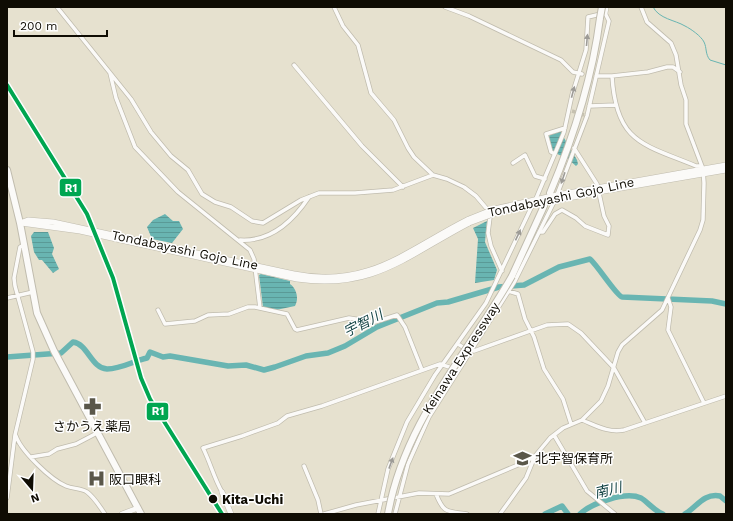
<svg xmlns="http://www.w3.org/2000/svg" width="733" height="521" viewBox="0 0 733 521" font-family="'Work Sans','Noto Sans JP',sans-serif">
	<defs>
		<pattern id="water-rules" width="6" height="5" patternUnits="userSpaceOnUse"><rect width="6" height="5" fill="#69b5b2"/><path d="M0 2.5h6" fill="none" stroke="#5a9a97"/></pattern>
	</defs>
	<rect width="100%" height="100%" fill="#e6e1cf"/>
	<path fill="url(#water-rules)" d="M560,131L577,160L578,164L576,166L568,159L553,152L549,137L550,134Z
		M165,214L173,221H179L183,229L172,243L152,239L147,227L153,220Z
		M487,221L485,242L497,270L494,280L475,283L478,239L473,228Z
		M34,232H48L54,248L52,254L59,269L53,273L42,260H39L34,252L31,236Z
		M261,274L290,281V284C297,289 299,299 295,306L276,310L263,307L259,275Z"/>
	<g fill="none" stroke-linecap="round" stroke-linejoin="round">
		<path stroke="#69b5b2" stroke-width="1" d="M653,7C659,19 675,20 685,26C691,29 701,36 704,42C707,48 705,54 710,60L726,65"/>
		<path stroke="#69b5b2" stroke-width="5.5" d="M7,357L61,353L73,342C88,344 91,368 107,369C122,369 133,361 147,358L150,352L163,357L170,356L228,366L246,365L264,370L275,367L306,356L328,353L345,346L377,327L437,303L448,302L499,287L524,285L559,267L590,259C598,266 616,295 622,297L712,301L726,304
			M545,514L562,506L568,514
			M580,514C592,503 625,491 641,498C649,503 654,511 663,514
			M685,514C697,507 703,493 720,496L726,501"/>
		<path stroke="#c6c1b0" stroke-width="3.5" stroke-dasharray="3.5 2" stroke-linecap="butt" d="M572,111L584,115"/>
		<defs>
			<path id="street" d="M57,7L131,99L151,132L171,156L188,170L202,194L215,202L231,207L252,221L263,223L301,200L319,193H355L393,190L433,175
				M334,7L343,26L358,45L371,93L394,120L408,148L414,157L433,175L447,179L464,187L476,196L487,209L490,217L488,233L491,246L502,271
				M445,7L469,16L561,60L573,72L582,74
				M294,65L362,146L403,187
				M110,73L116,98L135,147L178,192L250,250L254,259L260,308
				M596,76H612L648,72L667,67H673L680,72
				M612,76C616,143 643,144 696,166H702
				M589,106L616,105
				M555,154L551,152L546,134L565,128
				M513,163L525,155L535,176L545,179
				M539,232H543L555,214L562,210L576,218L585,226L608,235L609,226L604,216L597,184L574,148
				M240,240C270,242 293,221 309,197
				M508,291L518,294L525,319L534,337L544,369L563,399L571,424
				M7,298L33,292
				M668,298L671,307L668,330L704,403
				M158,310L165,324L195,321L208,315L229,314L248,307H255L287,314L295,329L297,330L349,318L375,322L397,315L405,327L422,370
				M458,344L469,351H474L547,325L568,324L581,333L614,368L645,423
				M582,420C597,426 608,433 624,430L726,396
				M554,435L587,491L615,514
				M16,436C21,451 51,480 66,486C73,489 81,488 87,492C95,498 99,506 105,514
				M31,457L49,454L57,449L76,444L97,433
				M304,466L318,500L321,514
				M222,492C214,478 210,462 203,448L242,436L278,423L287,416L322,406L440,364L455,369
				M436,494C444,514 447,511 467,514
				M7,498L15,435L33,359V352L15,286L14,278L20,247L24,245
				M324,514L356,505L419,493L449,494L525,462L535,456L550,438L563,428L582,420L601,401L608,386L618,352L622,345L662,310L700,230L703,220L704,183L703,169L686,124V100L681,85L676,55L671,43L647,22L641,7
				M378,514L388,469L407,422L435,375L486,303L532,206
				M395,514L408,464L429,417L515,281L555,200L587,116L609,21L605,13L588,17L586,50L572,95L564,132L535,201
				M500,514L526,478L535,456"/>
			<path id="secondary" d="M605,13L606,7
				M494,209L557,195L726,165
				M496,213L598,192L726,170
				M20,223L28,220L53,222L294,274C369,289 407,250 469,219
				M21,223L80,231L297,279C373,290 406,256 469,223
				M222,492L231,514
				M122,514L138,508"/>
			<path id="highway" d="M7,170L20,223L37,313L54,351L141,514
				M550,193C574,136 592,80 600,18
				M512,276L544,206"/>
		</defs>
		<use href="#street" stroke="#c0bcae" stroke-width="5"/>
		<use href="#secondary" stroke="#c0bcae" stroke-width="6"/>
		<use href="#highway" stroke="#c0bcae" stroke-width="8"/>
		<use href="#street" stroke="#fbfaf8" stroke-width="3.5"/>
		<use href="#secondary" stroke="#fbfaf8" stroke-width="5"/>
		<use href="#highway" stroke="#fbfaf8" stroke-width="6"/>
		<defs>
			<path id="secondary-bridge" d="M469,219L494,209
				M469,223L496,213"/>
			<path id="highway-bridge" d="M600,18L602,7
				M388,514C404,422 467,355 512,276"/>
		</defs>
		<use href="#secondary-bridge" stroke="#c0bcae" stroke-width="6" stroke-linecap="butt"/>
		<use href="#highway-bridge" stroke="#c0bcae" stroke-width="8" stroke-linecap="butt"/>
		<use href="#secondary-bridge" stroke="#fbfaf8" stroke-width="5"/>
		<use href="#highway-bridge" stroke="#fbfaf8" stroke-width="6"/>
		<defs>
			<path id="rail-1" d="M7,85L87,214L113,278L141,378L150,399L222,514"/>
		</defs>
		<use href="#rail-1" stroke="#fff" stroke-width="7"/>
		<use href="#rail-1" stroke="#00a651" stroke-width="4"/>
	</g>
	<defs><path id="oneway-solid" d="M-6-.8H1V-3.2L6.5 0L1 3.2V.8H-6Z"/></defs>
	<g fill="#9d9b96">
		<use href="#oneway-solid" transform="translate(587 40) rotate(-85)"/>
		<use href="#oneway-solid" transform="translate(573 92) rotate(-75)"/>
		<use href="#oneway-solid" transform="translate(563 178) rotate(109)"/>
		<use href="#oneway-solid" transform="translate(518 235) rotate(-65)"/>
		<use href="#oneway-solid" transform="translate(391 463) rotate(-70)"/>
	</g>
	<defs>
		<symbol id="pharmacy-bare" viewBox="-9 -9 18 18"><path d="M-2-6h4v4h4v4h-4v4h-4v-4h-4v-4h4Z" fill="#5a574a" stroke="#fff" stroke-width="2.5" paint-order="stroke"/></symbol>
		<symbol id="school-bare" viewBox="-9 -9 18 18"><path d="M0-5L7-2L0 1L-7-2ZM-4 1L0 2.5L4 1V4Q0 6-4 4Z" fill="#5a574a" stroke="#fff" stroke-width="2.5" paint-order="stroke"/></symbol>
		<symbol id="hospital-bare" viewBox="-9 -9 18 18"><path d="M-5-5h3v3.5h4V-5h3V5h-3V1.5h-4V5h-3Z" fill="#5a574a" stroke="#fff" stroke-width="2.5" paint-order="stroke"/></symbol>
	</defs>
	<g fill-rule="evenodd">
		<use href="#pharmacy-bare" x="80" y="394" width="25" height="25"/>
		<use href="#school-bare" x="510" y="446" width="25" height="25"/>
		<use href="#hospital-bare" x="84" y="466" width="25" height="25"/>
	</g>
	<circle fill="#0f0c03" stroke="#fff" stroke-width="1.5" cx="213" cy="499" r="5"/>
	<g text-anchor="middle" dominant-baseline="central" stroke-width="3" stroke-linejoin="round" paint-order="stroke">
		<g font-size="13" fill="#0f0c03" stroke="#fff">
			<text transform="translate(561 197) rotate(-12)">Tondabayashi Gojo Line</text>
			<text transform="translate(185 250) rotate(12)">Tondabayashi Gojo Line</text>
			<text transform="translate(461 358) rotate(-57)">Keinawa Expressway</text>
		</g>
		<g font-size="13" fill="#0f0c03" stroke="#fff" text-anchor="start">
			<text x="92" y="426" text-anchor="middle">さかうえ薬局</text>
			<text x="535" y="458">北宇智保育所</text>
			<text x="109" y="479">阪口眼科</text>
		</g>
		<g font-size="13" font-weight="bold" fill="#0f0c03" stroke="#fff" text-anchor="start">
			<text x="222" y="499">Kita-Uchi</text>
		</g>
		<g font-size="14" font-style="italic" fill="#0e3f40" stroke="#fff">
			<text transform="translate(363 323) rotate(-27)">宇智川</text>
			<text transform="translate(608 490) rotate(-13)">南川</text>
		</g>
	</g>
	<g stroke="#fff" stroke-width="1.5">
		<rect x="59" y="178" width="23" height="19" rx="4" fill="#00a651"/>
		<rect x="146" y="402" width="23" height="19" rx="4" fill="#00a651"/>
	</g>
	<g font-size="11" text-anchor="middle" font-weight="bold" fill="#fff">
		<text x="71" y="192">R1</text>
		<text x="158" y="415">R1</text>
	</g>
	<rect width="733" height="521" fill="none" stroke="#0f0c03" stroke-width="16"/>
	<g transform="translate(32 489) rotate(161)" stroke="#ffffff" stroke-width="3" paint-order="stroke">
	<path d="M0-3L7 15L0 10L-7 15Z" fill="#0f0c03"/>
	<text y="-6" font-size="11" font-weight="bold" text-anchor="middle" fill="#0f0c03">N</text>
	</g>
	<path d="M14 30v6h93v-6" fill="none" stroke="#0f0c03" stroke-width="2"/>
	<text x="20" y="30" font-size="12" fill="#0f0c03" stroke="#ffffff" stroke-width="3" paint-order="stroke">200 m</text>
</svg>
